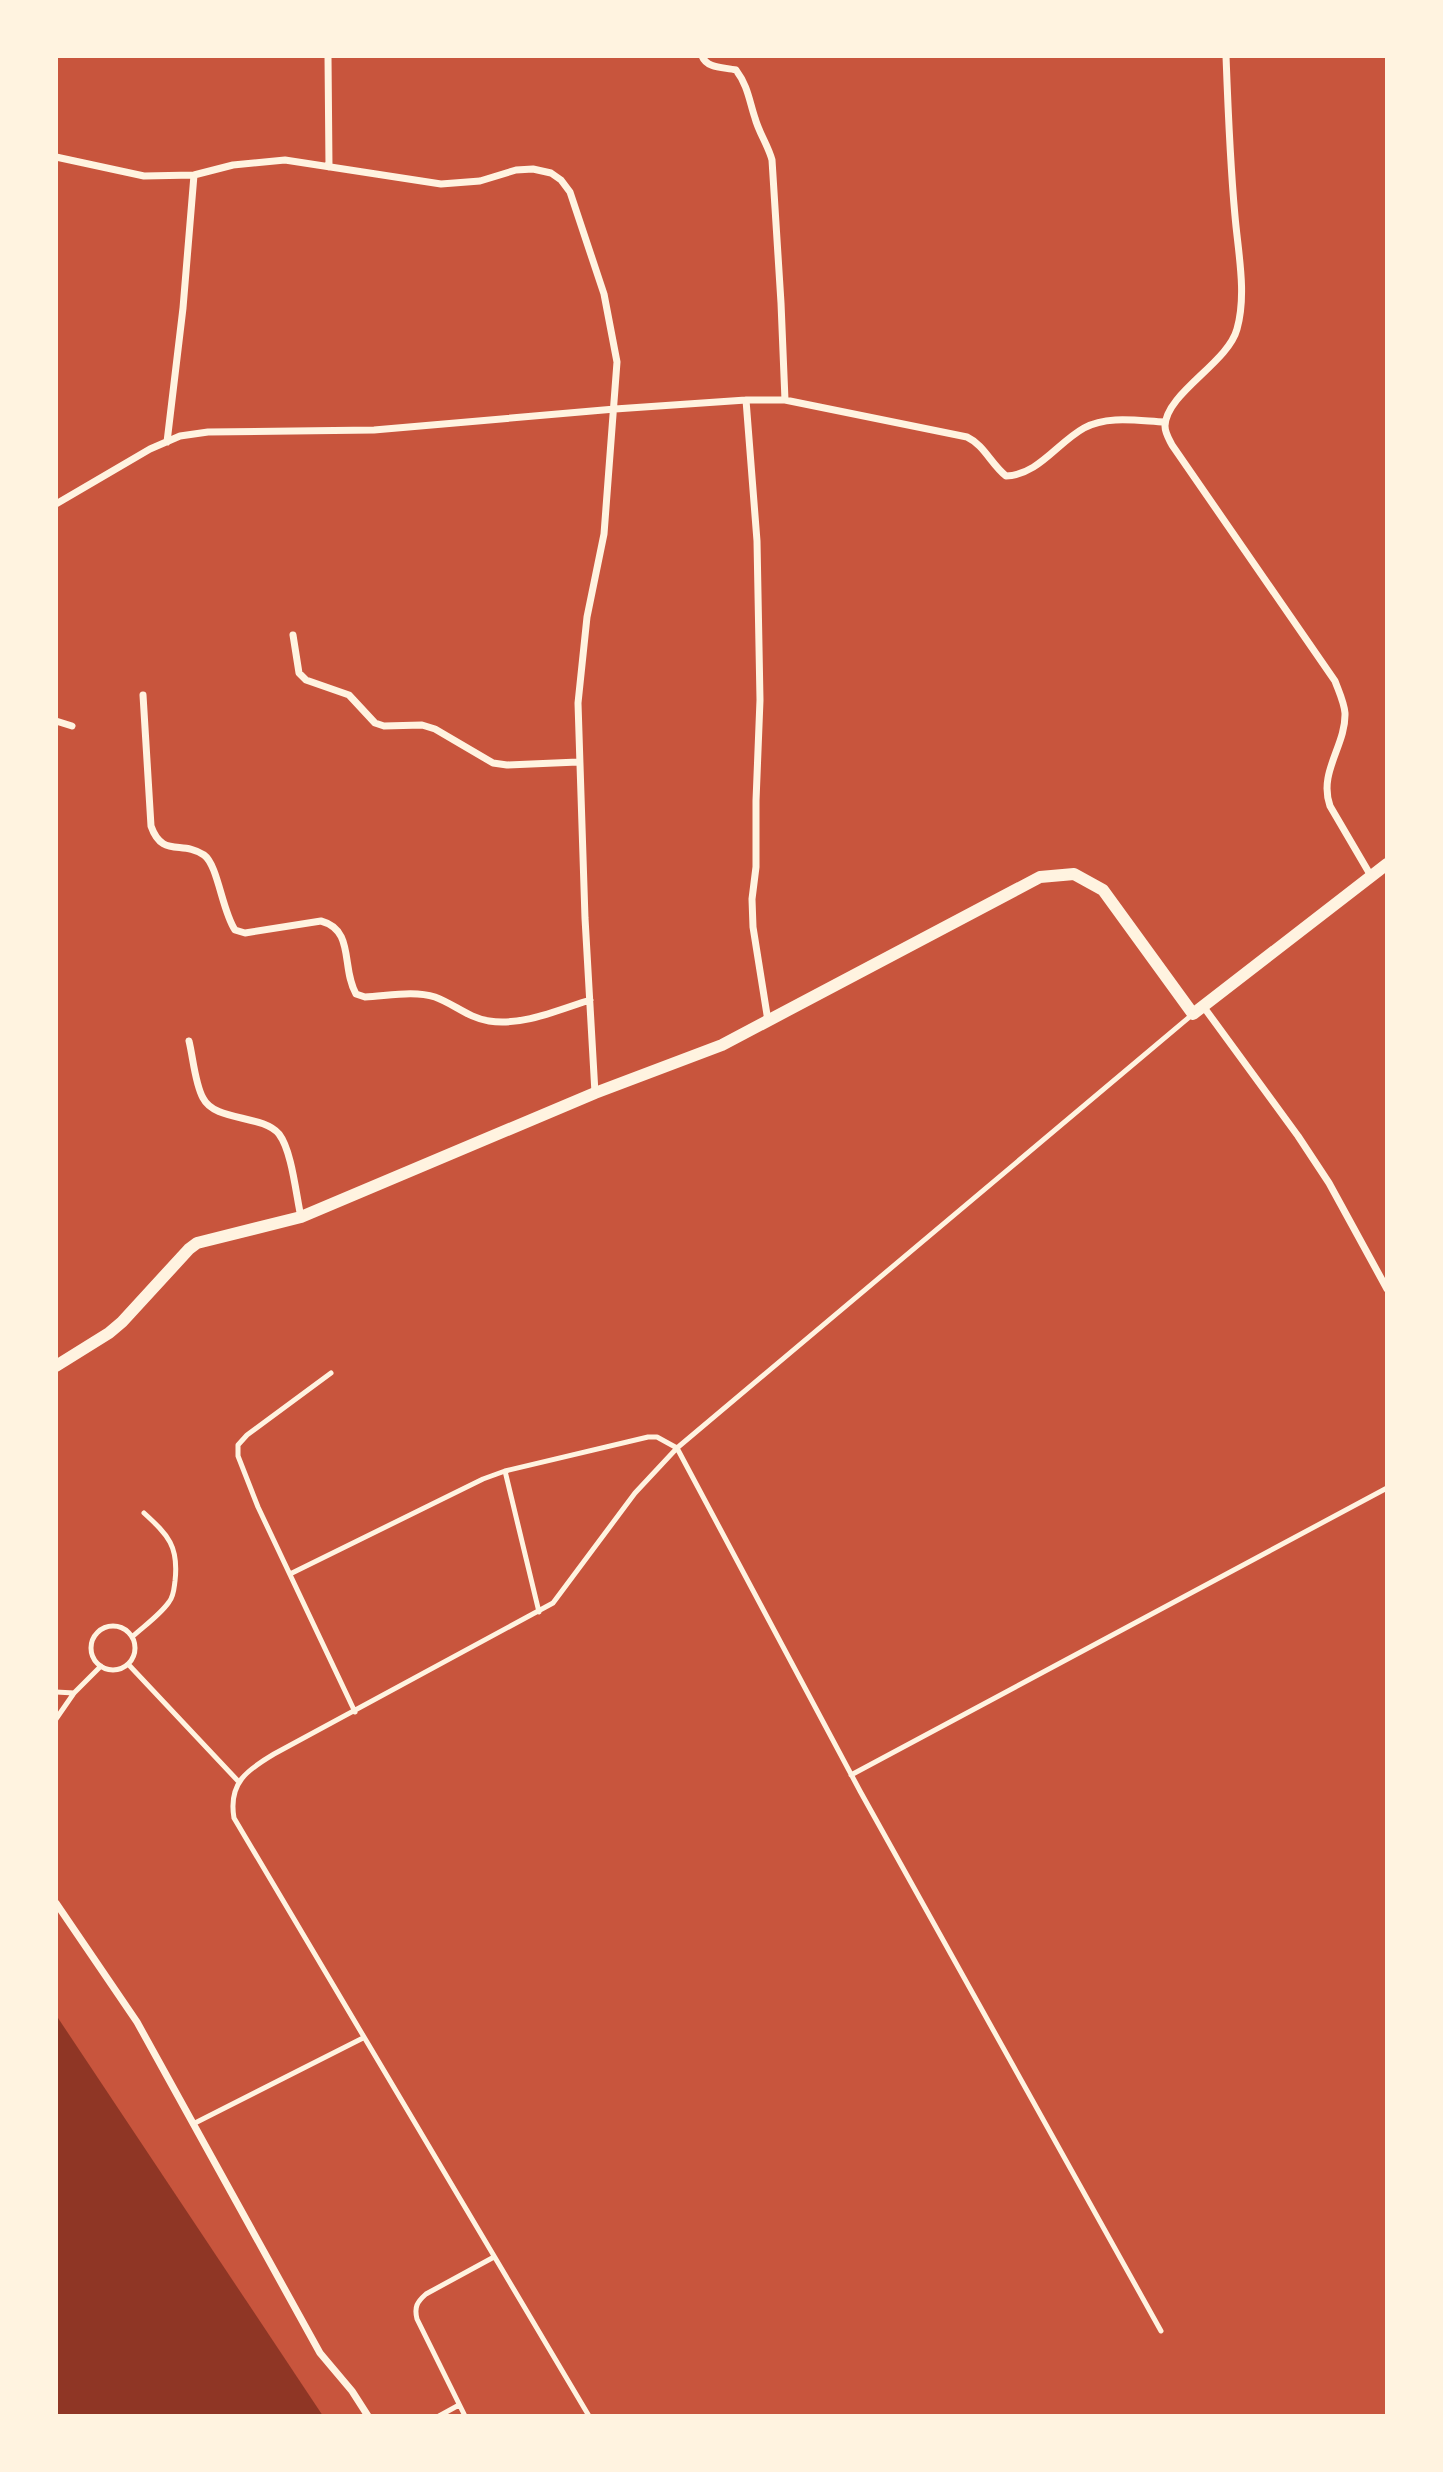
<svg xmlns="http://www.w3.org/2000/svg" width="1443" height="2472" viewBox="0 0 1443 2472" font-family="'Asap Condensed',sans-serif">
	<rect width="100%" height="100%" fill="#c8553d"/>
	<path fill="#8f3625" d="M56,2015L323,2416H56Z"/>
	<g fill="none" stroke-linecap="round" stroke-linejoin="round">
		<path stroke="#fff3e0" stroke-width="5" d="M331,1373L247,1435L238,1445V1456L258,1507L355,1712
			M505,1471L539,1612
			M290,1574L483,1479L505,1471L648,1437H657L677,1448L860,1791L1161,2331
			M91 1648a22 22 0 1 1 44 0a22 22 0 1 1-44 0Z
			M132,1637C144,1626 160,1615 169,1602C174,1596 174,1588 175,1581C179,1546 168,1535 144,1513
			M128,1664L238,1781
			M56,1692L74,1693
			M56,1719L74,1693L101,1666
			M851,1775L1387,1488
			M193,2124L363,2038
			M439,2416L459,2405
			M465,2416L417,2319C414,2307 417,2302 426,2294L494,2257
			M589,2416L234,1818C228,1783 247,1770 274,1754L553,1603L635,1493L677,1448L1193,1014"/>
		<path stroke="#fff3e0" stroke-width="7" d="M328,56L329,167
			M702,56C707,69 724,67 736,70C748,86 749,100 755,118C759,133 768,145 772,160L781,303L785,400L967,437C984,445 991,464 1006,476C1038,475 1057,443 1084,428C1108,415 1139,421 1165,422
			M1226,56C1228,110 1230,163 1235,216C1238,252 1247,294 1237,329C1228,363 1166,393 1165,426C1165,433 1169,439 1172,445L1335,681C1339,692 1344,702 1345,713C1346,746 1318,772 1330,806L1371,876
			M56,157L144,176L194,175L233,165L285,160L441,184L480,181L516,170L533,169L551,173L561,180L570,192L604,294L617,362L604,534L587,617L578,703L585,918L595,1093
			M746,400L757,541L760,700L756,801V867L752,899L753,927L768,1021
			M167,442L183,308L194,175
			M56,504L150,449L180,436L208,432L374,430L615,409L746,400H785
			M293,635L299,673L306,680L349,695L375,723L384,726L422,725L435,729L493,763L507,765L578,762
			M143,695L151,826C162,858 182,840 204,855C218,865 222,911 235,930L245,933L321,921C355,930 341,968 356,994L365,997C387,996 414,990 435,997C454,1004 469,1018 489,1021C523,1026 558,1010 590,1000
			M56,721L72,726
			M1203,1006L1298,1136L1329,1183L1387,1289
			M189,1041C193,1057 195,1084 203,1098C215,1122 262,1114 279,1134C292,1151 296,1195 301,1217
			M56,1903L137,2022L320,2353L352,2391L368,2416"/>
		<path stroke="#fff3e0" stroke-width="12" d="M56,1366L109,1333L122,1322L189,1249L197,1243L301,1217L595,1093L722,1045L1040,877L1074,874L1103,890L1193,1014L1387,864"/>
	</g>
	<rect width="1443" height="2472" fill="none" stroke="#fff3e0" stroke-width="116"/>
</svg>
